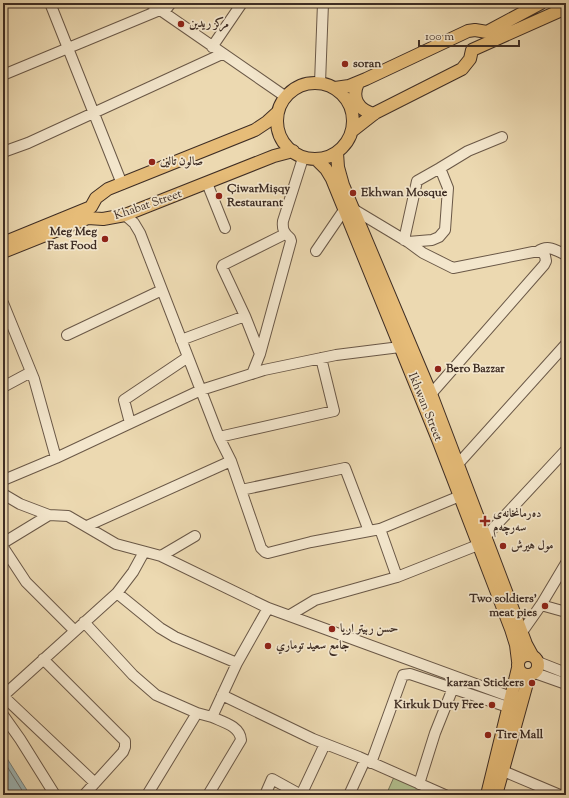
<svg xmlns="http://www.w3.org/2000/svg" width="569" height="798" viewBox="0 0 569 798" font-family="'Sorts Mill Goudy',Amiri,serif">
	<rect width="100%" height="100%" fill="#ecd9b1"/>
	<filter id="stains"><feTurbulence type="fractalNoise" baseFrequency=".005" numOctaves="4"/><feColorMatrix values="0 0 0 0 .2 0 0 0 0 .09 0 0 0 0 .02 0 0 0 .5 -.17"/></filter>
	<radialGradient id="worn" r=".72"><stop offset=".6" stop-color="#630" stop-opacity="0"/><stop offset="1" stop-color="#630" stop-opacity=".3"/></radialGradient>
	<path fill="#b2c08f" stroke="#78765a" d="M394,777L435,795H386Z"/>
	<path fill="#9db7b7" stroke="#77807c" d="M3,752L30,795H3Z"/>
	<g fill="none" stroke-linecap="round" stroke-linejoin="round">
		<path stroke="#6e726e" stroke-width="1" d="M3,760L25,795"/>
		<defs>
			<path id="minor" d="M50,3L122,184
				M150,3L286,97
				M164,12L171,3
				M212,47L242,3
				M3,75L160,10
				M320,83L323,3
				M3,152L28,143L222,54
				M440,168L468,151L502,137
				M207,183L225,228
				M353,209L408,242L423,253L453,268L533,252H542L545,256L546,261L544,265L431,394
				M125,215L134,223L140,233L219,437L231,461L261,548L265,552L268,553L311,542L380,529L460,496
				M404,240L417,181L440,168L448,188L445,230L439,237L432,240L408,242
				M316,251L344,210
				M537,252C548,244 555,250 566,255
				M3,303L34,379L56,458
				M67,335L162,290
				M181,340L245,316
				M260,354L245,316L222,267L223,265L285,234
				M252,374L260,354L291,241L290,238C284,233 282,229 283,221L303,158
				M3,387L31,372
				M130,423L124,400L188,357
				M219,437L334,411L321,358
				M458,464L566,344
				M6,479L56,458L201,390L264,370L336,355L400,347
				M241,490L345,468L369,531
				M3,494L20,504L41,512L49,515L68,516L116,544L161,556L268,608L511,697
				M87,526L231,461
				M380,529L397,577
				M486,536L566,450
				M3,543L49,515
				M3,547L26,582L75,631
				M161,556L195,536
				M117,593L160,628L175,637L237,663
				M541,605L566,612
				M290,615L315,600L397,577L478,545
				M84,622L133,675L156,695L197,713L212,717
				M522,632L541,605L566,563
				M43,659L125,741V747L123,752L84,795
				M538,662L566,673
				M535,673L566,684
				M222,695L313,739L359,757L445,795
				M3,696L117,593L133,572L144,552
				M3,696L95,783
				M3,715L20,739L55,795
				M371,763L403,675L410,674L508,707
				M503,771L560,795
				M419,784L435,733L453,688
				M147,795L197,713
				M208,795L241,740C240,726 223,722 212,717L237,663L268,608
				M265,795L272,779L301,795
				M301,795L325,744
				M349,795L365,760"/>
			<path id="major" d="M277 121a38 38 0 1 1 76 0a38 38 0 1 1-76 0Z
				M358,83C351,98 358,110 374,114
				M335,88L349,86L366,79L468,31L475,30L487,32L541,3
				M352,131L375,113L462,69L470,59L472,50L566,8
				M337,153L338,167L343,185L431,394L526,644L532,655
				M316,159L326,169L332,179L439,442L511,629L516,645L518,661
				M3,243L91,207L96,198L108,189L255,130L267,122L278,112
				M3,252L88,218L103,219L125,215L274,156L293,151
				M518 665a10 10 0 1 1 20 0a10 10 0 1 1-20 0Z
				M487,795L518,668
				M496,795L529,676"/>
		</defs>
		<use href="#minor" stroke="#6a5847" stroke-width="12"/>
		<use href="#major" stroke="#3e2d24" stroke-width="14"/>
		<use href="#minor" stroke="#f3e6cc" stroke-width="10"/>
		<use href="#major" stroke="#e6bc78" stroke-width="12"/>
	</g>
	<g fill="#8f2418" stroke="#f3e6cc" stroke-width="1.5">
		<circle cx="181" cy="24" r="4"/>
		<circle cx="345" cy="64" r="4"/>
		<circle cx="152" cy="162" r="4"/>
		<circle cx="353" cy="193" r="4"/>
		<circle cx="219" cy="196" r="4"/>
		<circle cx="105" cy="239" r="4"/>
		<circle cx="438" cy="369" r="4"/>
		<path d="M483 515h4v4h4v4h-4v4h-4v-4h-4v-4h4z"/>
		<circle cx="503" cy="546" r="4"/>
		<circle cx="545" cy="606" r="4"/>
		<circle cx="332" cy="629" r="4"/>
		<circle cx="268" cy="646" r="4"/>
		<circle cx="532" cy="683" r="4"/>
		<circle cx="492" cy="705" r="4"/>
		<circle cx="488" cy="735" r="4"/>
	</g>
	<g text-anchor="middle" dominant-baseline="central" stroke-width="3.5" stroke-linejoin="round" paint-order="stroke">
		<g font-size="12" font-weight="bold" fill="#3e2d24" stroke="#f3e6cc" text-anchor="start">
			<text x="189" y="24">مركز ريدين</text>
			<text x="353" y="64">soran</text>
			<text x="160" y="162">صالون تالين</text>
			<text x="227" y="189">ÇiwarMişqy<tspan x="227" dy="14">Restaurant</tspan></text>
			<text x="361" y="193">Ekhwan Mosque</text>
			<text x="97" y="232" text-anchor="end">Meg Meg<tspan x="97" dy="14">Fast Food</tspan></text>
			<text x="446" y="369">Bero Bazzar</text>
			<text x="493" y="514">دەرمانخانەی<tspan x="493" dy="14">سەرچەم</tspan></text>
			<text x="511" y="546">مول هيرش</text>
			<text x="537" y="599" text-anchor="end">Two soldiers'<tspan x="537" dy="14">meat pies</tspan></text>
			<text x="340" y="629">حسن ربيتر اريا</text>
			<text x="276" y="646">جامع سعيد توماري</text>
			<text x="524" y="683" text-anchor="end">karzan Stickers</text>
			<text x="484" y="705" text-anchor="end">Kirkuk Duty Free</text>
			<text x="496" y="735">Tire Mall</text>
		</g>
		<g font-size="12" fill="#3e2d24" stroke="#f3e6cc">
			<text transform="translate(148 205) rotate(-19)">Khabat Street</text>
			<text transform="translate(425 407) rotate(68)">Ikhwan Street</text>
		</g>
	</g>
	<rect width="569" height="798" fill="none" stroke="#ecd9b1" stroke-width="16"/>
	<rect x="4" y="4" width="561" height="790" fill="none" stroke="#3e2d24" stroke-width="2"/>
	<rect x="8" y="8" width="553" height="782" fill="none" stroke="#3e2d24"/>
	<path d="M419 40v6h100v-6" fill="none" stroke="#3e2d24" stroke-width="2"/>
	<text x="425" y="40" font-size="12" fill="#3e2d24" stroke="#f3e6cc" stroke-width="3" paint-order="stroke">100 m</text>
	<rect width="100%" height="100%" filter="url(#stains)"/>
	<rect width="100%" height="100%" fill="url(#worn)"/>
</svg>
